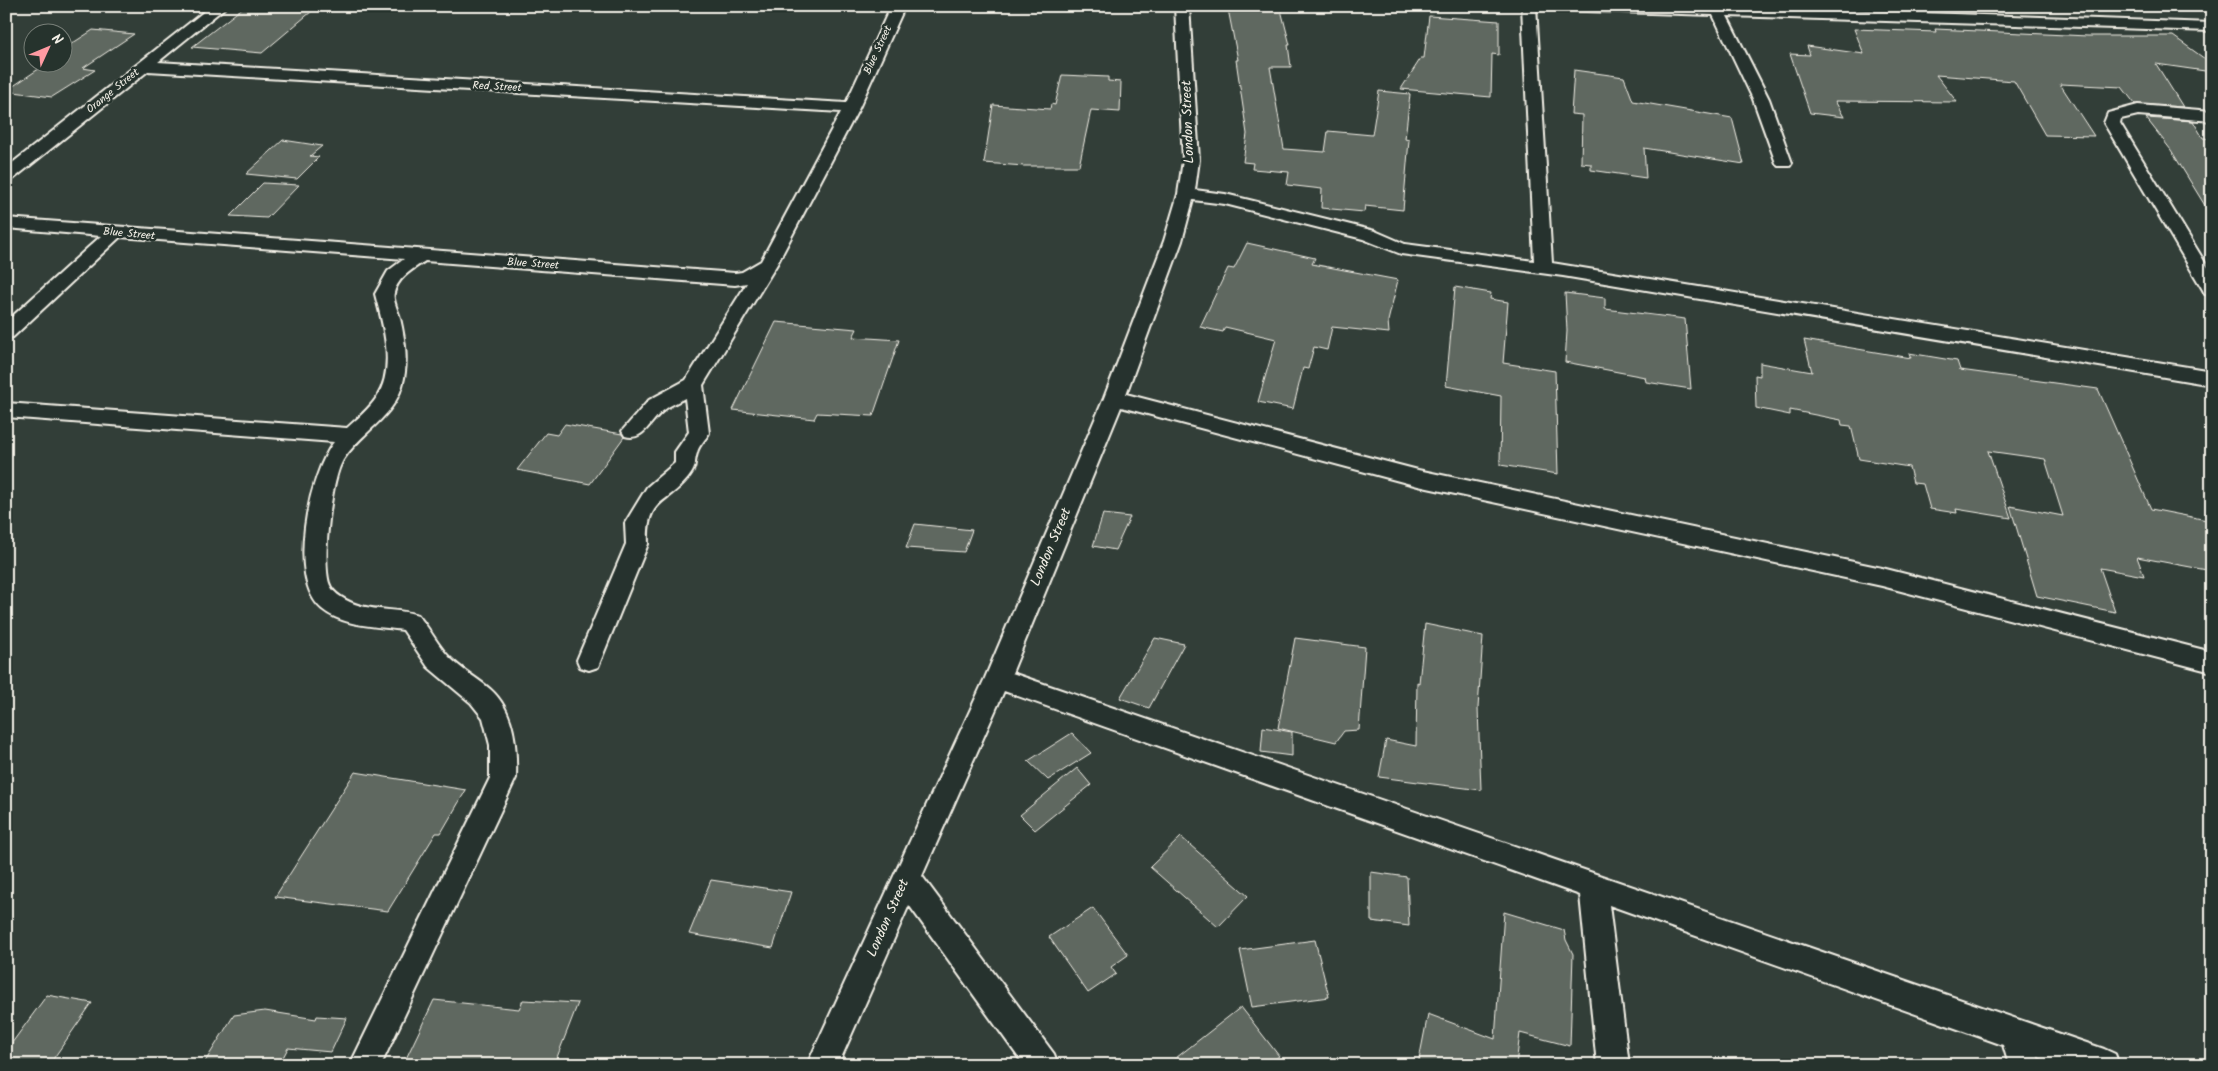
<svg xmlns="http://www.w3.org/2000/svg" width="2218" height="1071" viewBox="0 0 2218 1071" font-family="Kalam,sans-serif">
	<rect width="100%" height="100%" fill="#323e38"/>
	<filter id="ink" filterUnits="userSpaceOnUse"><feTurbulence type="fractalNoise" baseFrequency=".02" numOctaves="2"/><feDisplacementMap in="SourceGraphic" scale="10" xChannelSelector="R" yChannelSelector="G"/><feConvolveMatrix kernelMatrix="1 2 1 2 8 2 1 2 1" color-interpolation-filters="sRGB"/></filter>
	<g filter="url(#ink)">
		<path fill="#5f6861" stroke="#f4f1e8" d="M245,6H318L262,53L192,47Z
			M1240,6H1280L1290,45H1288L1291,67H1270L1284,149L1325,152L1328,131L1372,135L1379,91L1410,94L1405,139L1409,140L1403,210L1365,206L1364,212L1321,208L1322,189L1287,185L1289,172L1252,169L1253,163L1243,162L1247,134L1236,60H1238L1228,9H1240Z
			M1429,16L1499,21V55L1492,54L1491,97L1401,89L1421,58H1424Z
			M1854,29L1936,32L1935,29L2088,36H2173L2212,64V72L2156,64L2183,107L2135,104L2122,87L2060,84L2094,136L2045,135L2014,81L1936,75L1957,102L1835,101L1844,117L1810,113L1790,54L1810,55L1807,46L1864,54Z
			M93,30L134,34L83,68L95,70L52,97L6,91L49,62H62V50Z
			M1574,70L1624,77L1633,101L1732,118L1744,164L1644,148L1646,178L1591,170V164L1581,163L1582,115L1571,114Z
			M1062,75L1108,77V81L1121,82L1120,112L1091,110L1079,166H1024L984,163L993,105L1050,109L1051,104L1055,105Z
			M2146,118L2193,121L2203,138L2212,139V217L2171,150Z
			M283,140L322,146L310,156L319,157L297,179L246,174Z
			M263,183L299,185L267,218L230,216Z
			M1247,243L1315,258L1312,264L1398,280L1388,321L1389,333L1332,327L1327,350L1314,347L1308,369L1303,368L1293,409L1258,402L1276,339L1225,327L1223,332L1200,327L1228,268L1234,269Z
			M1455,287L1491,293L1490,299L1508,302L1503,363L1555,371L1558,474L1500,465L1501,396L1446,386Z
			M1565,293L1605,298V309L1685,319L1691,389L1646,382L1645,377L1565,362L1567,331Z
			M776,322L857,329L853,337L899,340L873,416L817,413L814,419L733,410Z
			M1804,340L1911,358L1909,353L1957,361L1960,370L2098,389L2151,509L2212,521V571L2137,557L2144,576L2100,568L2115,612L2037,596L2010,506L2063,516L2045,459L1988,451L2011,518L1956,509L1957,513L1930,509L1923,484L1913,483L1909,467L1859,459L1851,426L1842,425L1841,420L1790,410V415L1756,408L1755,375L1760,376V363L1812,372Z
			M565,424L622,434L624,437L590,484L517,470L546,433L557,435Z
			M1103,514L1130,517L1115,550L1093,546Z
			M915,524L972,530L964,552L906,548Z
			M1425,624L1483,636L1478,708L1481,790L1379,777L1386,740L1416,746L1417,682L1419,683Z
			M1155,638L1184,644L1149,708L1120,698Z
			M1295,638L1365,647L1359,730L1344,731L1336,742L1278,728Z
			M1263,727L1292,732V756L1261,752Z
			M1072,733L1091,753L1048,780L1028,761Z
			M1077,768L1091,785L1035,830L1020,815Z
			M355,772L466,790L441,833H436L388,911L275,897Z
			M1181,837L1248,896L1218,927L1150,867Z
			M1371,872L1407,877L1409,926L1371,921Z
			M711,880L791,892L773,948L689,934Z
			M1093,908L1128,955L1111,967L1116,974L1088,993L1049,937Z
			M1504,912L1564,930L1566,940L1573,954L1570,1046L1520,1033L1516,1065H1418L1428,1014L1495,1039Z
			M1315,940L1329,997L1252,1007L1240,950Z
			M47,995L92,1003L49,1065H6V1051Z
			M434,1000L519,1009L523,1000L578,1003L554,1065H403Z
			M1241,1007L1279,1056L1268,1065H1167Z
			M265,1011L316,1019L317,1016L347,1018L331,1052L288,1048L279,1065H203L234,1015Z"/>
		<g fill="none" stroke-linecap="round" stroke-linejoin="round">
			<defs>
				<path id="minor" d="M211,6H227L158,62L846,103L891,6H905L859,108L777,264L703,385L709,433C706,439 698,446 697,453C693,465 698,465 688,478C665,506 646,498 648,544L598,667L589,670L580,667L577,660L626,544L625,523L647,487L675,463V452L689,432L685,398C678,402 670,405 664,410C650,420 644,442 625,436L622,431L649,400L686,380L747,283L735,285L425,261C413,269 398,277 394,293C392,299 398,311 400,318C405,340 409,364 402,386C393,418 360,433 343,460C331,480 322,560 329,583C331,589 336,594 341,597C364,613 394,607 418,615C430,629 438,646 450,658C462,670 477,678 490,689C515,711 517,747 516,778L381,1065H350L490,778V745L483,718L471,703L428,667L403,630C376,626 344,627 322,609C286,579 309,474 334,442L6,417V403L347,428C357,419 369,409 377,397C396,367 383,325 375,294L388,271L404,259L120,237L13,337L6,339V322L101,236L6,228V218L735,273L742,272L761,261L841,112L148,71L12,180L6,181V168Z
					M1175,6H1189L1199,160L1195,190L1225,194L1375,231L1405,244L1534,261L1522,6H1536L1552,263L2212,371V385L1563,276L1401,254L1363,239L1225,204L1193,200L1182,241L1126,394L1418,470L1882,568L2212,652V672L1882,586L1418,486L1121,407L1012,673L2104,1049L2115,1054L2119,1065H2059L2038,1057L2040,1065H2009L2003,1045L1609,905L1629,1065H1597L1580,895L1004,691L922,876L1054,1054L1058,1065H1024L909,905L838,1065H807L985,678L1104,398L1164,241L1178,194L1183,160Z
					M1549,6H1722L2212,23V31L1727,16L1769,99L1792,163L1790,166H1778L1776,163L1753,99L1713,15L1556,10Z
					M2138,105L2212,111V121L2138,115L2121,119L2120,123L2212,274V296L2205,294L2203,290L2104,123L2108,113Z"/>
			</defs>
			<use href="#minor" stroke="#f4f1e8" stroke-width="4"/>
			<use href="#minor" fill="#26332d" fill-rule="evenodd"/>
		</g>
	</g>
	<g text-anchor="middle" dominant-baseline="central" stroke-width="5" stroke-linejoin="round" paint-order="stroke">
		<g font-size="11" fill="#f4f1e8" stroke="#26332d">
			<text transform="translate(878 50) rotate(-65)">Blue Street</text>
			<text transform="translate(497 87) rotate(3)">Red Street</text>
			<text transform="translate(113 91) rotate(-39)">Orange Street</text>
			<text transform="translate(129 234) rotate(5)">Blue Street</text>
			<text transform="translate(533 264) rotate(4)">Blue Street</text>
		</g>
		<g font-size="14" fill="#f4f1e8" stroke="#26332d">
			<text transform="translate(1188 122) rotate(-92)">London Street</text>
			<text transform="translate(1051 547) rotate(-67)">London Street</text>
			<text transform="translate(888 918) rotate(-66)">London Street</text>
		</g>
	</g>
	<rect width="2218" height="1071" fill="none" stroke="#26332d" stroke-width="25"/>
	<rect x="12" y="12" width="2193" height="1046" fill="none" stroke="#f4f1e8" stroke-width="2" filter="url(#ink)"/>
	<g transform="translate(48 48) rotate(46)"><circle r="24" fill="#26332d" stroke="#787f78"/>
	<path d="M0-4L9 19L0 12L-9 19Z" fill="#ff9aa2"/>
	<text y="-8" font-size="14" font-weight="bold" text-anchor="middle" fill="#f4f1e8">N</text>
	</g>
</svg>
